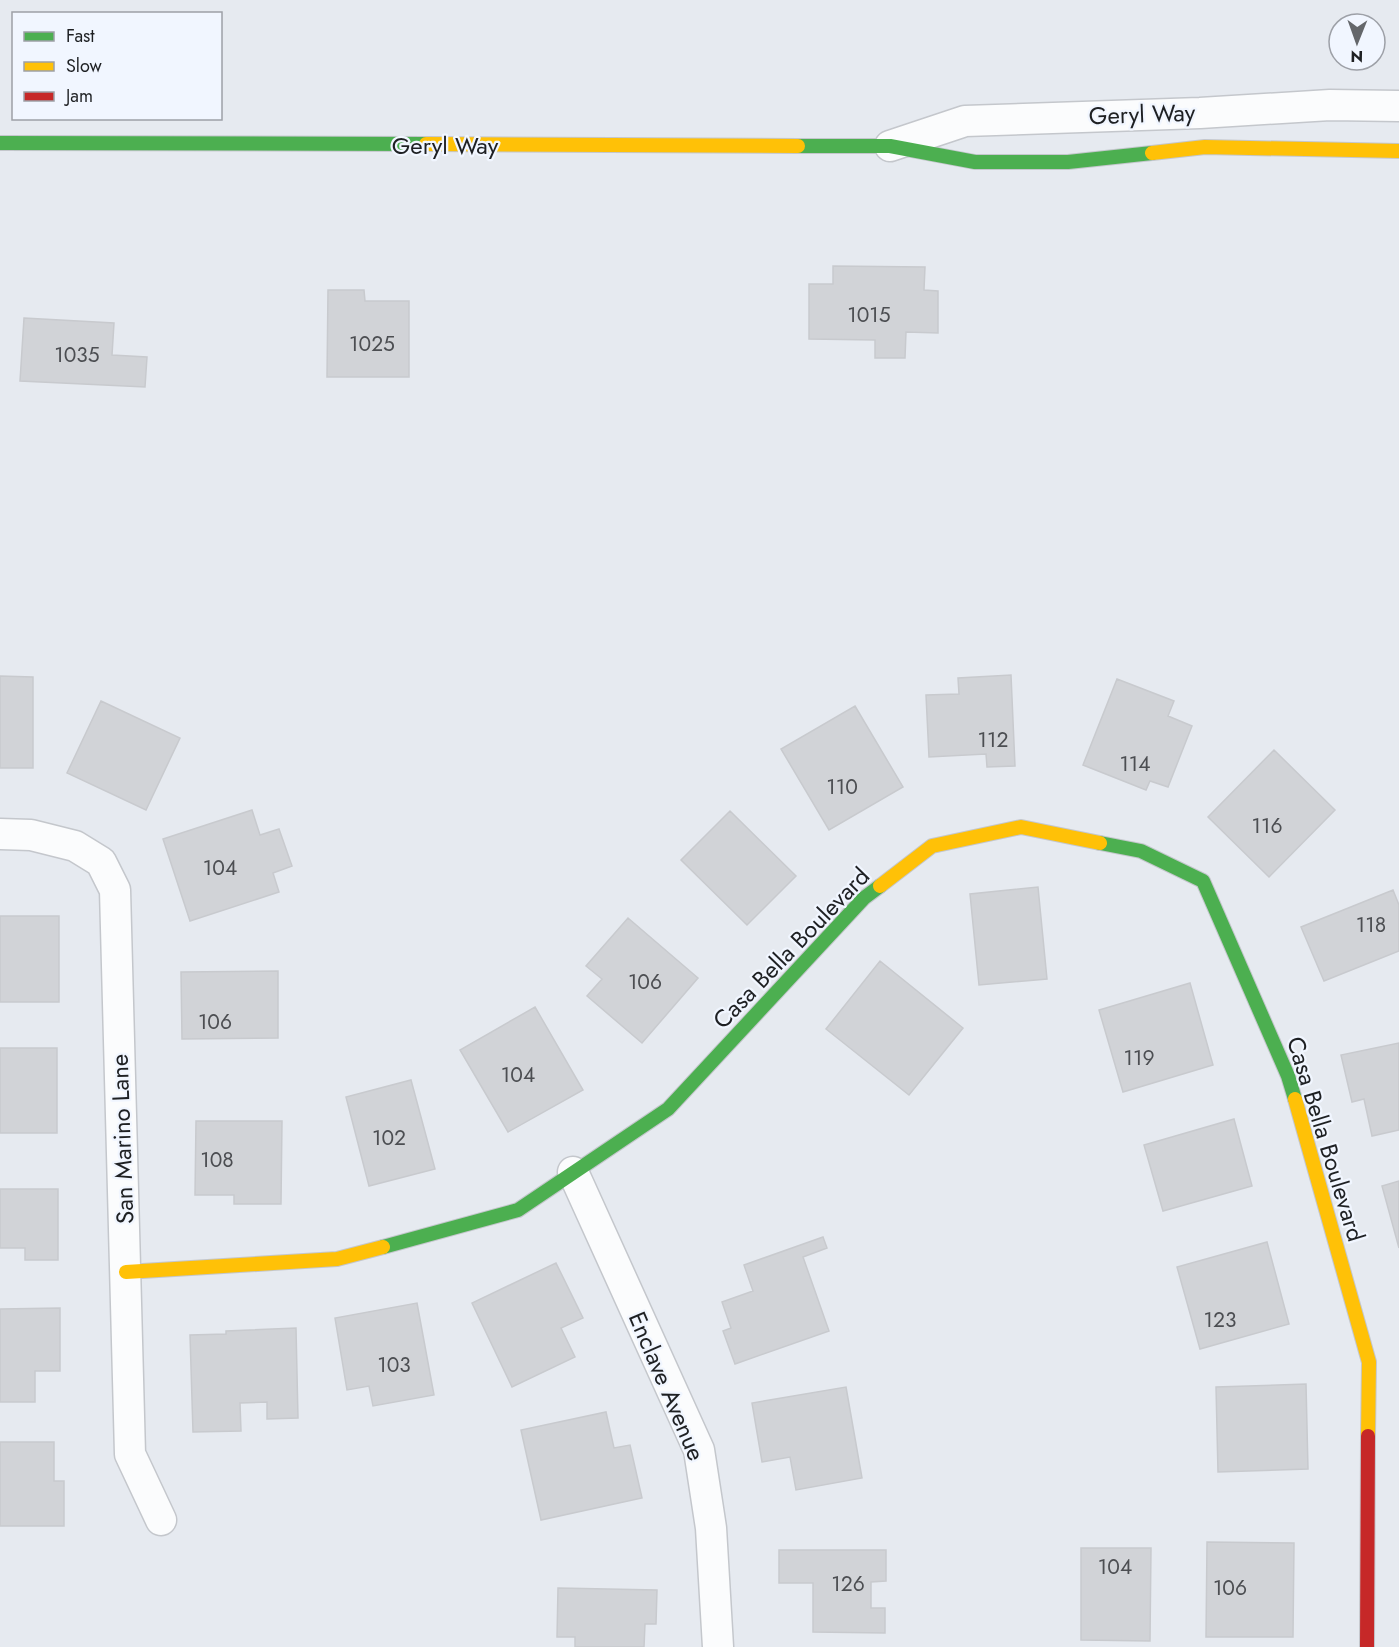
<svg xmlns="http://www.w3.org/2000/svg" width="1399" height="1647" viewBox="0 0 1399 1647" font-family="Jost,sans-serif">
	<rect width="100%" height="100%" fill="#e6eaf0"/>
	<path fill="#d1d3d7" stroke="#c8cace" stroke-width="1.5" d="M833,266L925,267L924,290L938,291V333L906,332L905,358H875V340L809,339V284H833Z
		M328,290H364L365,301H409V377H327Z
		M24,318L114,323L112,355L147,357L145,387L20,381Z
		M1011,675L1015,766L987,767L986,754L929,757L926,695L959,694L958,678Z
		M0,676L33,677V768H0Z
		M1117,679L1174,701L1168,716L1192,726L1168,787L1150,781L1146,790L1083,765Z
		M101,701L180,738L146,810L67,773Z
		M855,706L903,787L829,830L781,749Z
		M1274,750L1335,810L1269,877L1208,817Z
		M252,810L260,835L279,829L292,866L273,873L279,892L190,921L163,839Z
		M730,811L796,876L747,925L681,860Z
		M1038,887L1047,979L979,985L970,894Z
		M1393,890L1399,905V951L1324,981L1301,927Z
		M0,916H59V1002H0Z
		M628,918L698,978L642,1043L587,996L602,979L586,966Z
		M880,961L963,1028L909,1095L826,1029Z
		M278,971V1038L182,1039L181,972Z
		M1190,983L1213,1065L1123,1092L1099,1010Z
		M535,1007L583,1090L508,1132L460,1050Z
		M1399,1043V1130L1372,1136L1364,1099L1352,1102L1341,1055Z
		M0,1048H57V1133H0Z
		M411,1080L435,1169L369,1186L346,1097Z
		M1234,1119L1252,1186L1163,1211L1144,1145Z
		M196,1121H282L281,1204H234V1195H195Z
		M1399,1181V1248L1382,1186Z
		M0,1189H58V1260H25V1248H0Z
		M823,1237L827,1248L803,1257L829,1331L735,1364L723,1331L731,1328L722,1302L753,1291L744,1265Z
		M1267,1242L1289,1324L1200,1349L1177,1267Z
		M556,1263L583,1318L561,1328L575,1357L512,1387L472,1303Z
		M417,1303L434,1395L373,1406L369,1386L347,1390L335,1318Z
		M60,1308V1371H35V1402H0V1309Z
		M296,1328L298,1418L267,1419V1402L240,1403L241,1431L193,1432L190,1335L226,1334V1331Z
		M1306,1384L1308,1469L1218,1472L1216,1387Z
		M846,1387L862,1478L796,1490L790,1457L762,1462L752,1403Z
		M606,1412L614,1448L630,1445L642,1498L541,1520L521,1430Z
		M0,1442H54V1481H64V1526H0Z
		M1207,1542L1294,1543L1293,1637H1206Z
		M1081,1548H1151L1150,1641L1081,1640Z
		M779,1550H886V1581L871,1582V1608H885V1633L813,1632V1583H779Z
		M558,1588L657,1590L656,1624H645L644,1647H575V1637H557Z"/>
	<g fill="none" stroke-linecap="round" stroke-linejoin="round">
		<defs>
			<path id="street" d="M890,146L965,121L1200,113L1330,105L1399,106
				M0,834L31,835L75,846L101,862L115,890L130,1454L161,1520
				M573,1172L699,1450L711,1528L718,1647"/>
			<path id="fast" d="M0,143L426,144
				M798,146H890L975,162H1068L1152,153
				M1100,843L1141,851L1203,881L1288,1076L1295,1099
				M383,1247L518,1210L668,1109L864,898L880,886"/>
			<path id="slow" d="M426,144L798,146
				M1152,153L1205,147L1399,151
				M880,886L932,846L1021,827L1100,843
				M1295,1099L1369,1362L1368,1436
				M126,1272L337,1259L383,1247"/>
			<path id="jam" d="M1367,1647L1368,1436"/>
		</defs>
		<use href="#street" stroke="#c4c7cc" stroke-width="33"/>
		<use href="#fast" stroke="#c4c7cc" stroke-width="16"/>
		<use href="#slow" stroke="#c4c7cc" stroke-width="16"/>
		<use href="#jam" stroke="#c4c7cc" stroke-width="16"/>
		<use href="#street" stroke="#fbfcfd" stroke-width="30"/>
		<use href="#fast" stroke="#4caf50" stroke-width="14"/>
		<use href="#slow" stroke="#ffc107" stroke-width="14"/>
		<use href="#jam" stroke="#c62828" stroke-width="14"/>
	</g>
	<g text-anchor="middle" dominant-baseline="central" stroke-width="4.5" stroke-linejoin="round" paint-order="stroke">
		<g font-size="21" fill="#4c4e52">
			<text x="869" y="315">1015</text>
			<text x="372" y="344">1025</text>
			<text x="77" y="355">1035</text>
			<text x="993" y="740">112</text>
			<text x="1135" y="764">114</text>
			<text x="842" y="787">110</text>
			<text x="1267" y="826">116</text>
			<text x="220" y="868">104</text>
			<text x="1371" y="925">118</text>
			<text x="645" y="982">106</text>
			<text x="215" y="1022">106</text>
			<text x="1139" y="1058">119</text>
			<text x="518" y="1075">104</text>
			<text x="389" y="1138">102</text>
			<text x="217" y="1160">108</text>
			<text x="1220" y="1320">123</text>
			<text x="394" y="1365">103</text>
			<text x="1115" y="1567">104</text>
			<text x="848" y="1584">126</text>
			<text x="1230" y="1588">106</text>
		</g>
		<g font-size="24" fill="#1e2023" stroke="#f1f6ff">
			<text transform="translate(1142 114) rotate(-2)">Geryl Way</text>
			<text x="445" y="145">Geryl Way</text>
			<text transform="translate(791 948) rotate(-46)">Casa Bella Boulevard</text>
			<text transform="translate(122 1139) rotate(-92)">San Marino Lane</text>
			<text transform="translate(1326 1139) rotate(73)">Casa Bella Boulevard</text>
			<text transform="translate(667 1386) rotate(67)">Enclave Avenue</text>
		</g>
	</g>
	<rect x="12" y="12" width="210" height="108" fill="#f1f6ff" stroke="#9da0a7" stroke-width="1.5"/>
	<rect x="24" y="32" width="30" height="9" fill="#4caf50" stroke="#9da0a7" stroke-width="1.5"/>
	<text x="66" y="42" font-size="18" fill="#1e2023">Fast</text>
	<rect x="24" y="62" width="30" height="9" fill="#ffc107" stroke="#9da0a7" stroke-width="1.5"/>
	<text x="66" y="72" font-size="18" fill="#1e2023">Slow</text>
	<rect x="24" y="92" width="30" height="9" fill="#c62828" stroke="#9da0a7" stroke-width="1.5"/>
	<text x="66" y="102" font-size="18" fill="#1e2023">Jam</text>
	<g transform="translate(1357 42) rotate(181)"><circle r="28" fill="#f1f6ff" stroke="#9da0a7" stroke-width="1.5"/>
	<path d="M0-4.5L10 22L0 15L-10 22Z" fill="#64676b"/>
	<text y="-9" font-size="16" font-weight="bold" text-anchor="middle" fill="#1e2023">N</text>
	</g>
</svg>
